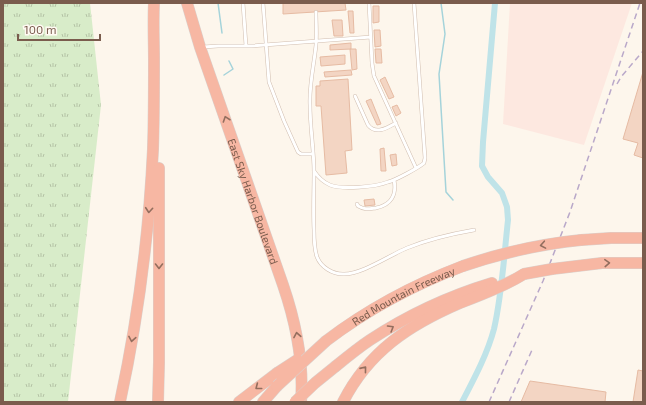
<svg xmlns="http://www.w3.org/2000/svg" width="646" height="405" viewBox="0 0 646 405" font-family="'Exo 2',sans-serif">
	<defs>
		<pattern id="park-tufts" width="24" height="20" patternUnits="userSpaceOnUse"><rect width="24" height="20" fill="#d8ecc9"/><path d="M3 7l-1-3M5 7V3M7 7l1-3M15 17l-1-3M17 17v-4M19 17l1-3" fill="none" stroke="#b4c2a5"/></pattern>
	</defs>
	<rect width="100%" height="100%" fill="#fdf6ec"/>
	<path fill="#fde8e0" d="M510,3H632L584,145L503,124Z"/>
	<path fill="url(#park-tufts)" d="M3,3H90L101,105L68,402H3Z"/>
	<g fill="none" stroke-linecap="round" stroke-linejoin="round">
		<path stroke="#a5d3da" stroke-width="1.5" d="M218,3L222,33
			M441,3L445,34L439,74L446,192L453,200
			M224,75L233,69L229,61"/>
		<path stroke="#bfe3e8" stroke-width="6" d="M462,402C474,379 487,355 494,329C502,294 504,256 508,220L507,207L502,193L488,177L482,166L483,142L495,3"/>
	</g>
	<path fill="#f3d5c3" stroke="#e6bba3" d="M283,3H345L346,10L283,14Z
		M373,6H379V22L373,23Z
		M348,11H353L354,33H350Z
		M332,20H342L343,36H334Z
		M374,30H380L381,46L375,47Z
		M351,43V49L330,50V45Z
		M350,49H356L357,69L352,70Z
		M375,49H381L382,63H376Z
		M345,55V64L321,66L320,57Z
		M351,70L352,75L325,77L324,72Z
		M643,72V158L634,155L638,143L623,139Z
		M385,77L394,97L389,99L380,80Z
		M348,79L352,150L345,151L347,173L326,175L321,106H316V86H320V81Z
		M371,99L381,124L377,125L366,101Z
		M397,105L401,113L396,116L392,107Z
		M384,148L386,171H381L380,149Z
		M396,154L397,165L392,166L390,155Z
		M374,199L375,205L365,206L364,200Z
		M638,370L643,371V402H633Z
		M530,381L606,392L605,402H521Z"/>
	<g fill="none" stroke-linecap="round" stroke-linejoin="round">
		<defs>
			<path id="service" d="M243,3L246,46
				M263,3L269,82L284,121L298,152L301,154H313
				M369,3L372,63L374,76L416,168
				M316,12C316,23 317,34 316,45C314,65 309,85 310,105C310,128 314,150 314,172C314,191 313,210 314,230C314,239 314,248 317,257C321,267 332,274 343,274C361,275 390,255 407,248C429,239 451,234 474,230
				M203,47L218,46H252L371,37
				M355,96L368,125C376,135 387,128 396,123
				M314,171C318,177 323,182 330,185C342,190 375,187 388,182C396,180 418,168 424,163L425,158L414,3
				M357,204L358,206C365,210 368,209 376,208C391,205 397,195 394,180"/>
			<g id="motorway">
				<path id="s1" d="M187,3L200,47L283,285C296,323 304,362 301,402"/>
				<path d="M581,240L611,238H643"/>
				<path d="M552,269L602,263H643"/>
				<path id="s2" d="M326,341C368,309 413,285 463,266"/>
				<path d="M336,366C347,357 358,348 370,340C408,315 449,296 492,283"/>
				<path d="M120,402C138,319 149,234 153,149C154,120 154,90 154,61C154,42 153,22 154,3"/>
				<path d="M158,402L159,362V168"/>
				<path d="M239,402L277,373"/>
				<path d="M263,402L277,386"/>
				<path d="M343,402C369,351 409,325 460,303C473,298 486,293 499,287C508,283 516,279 524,274"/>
			</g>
		</defs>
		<use href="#service" stroke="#d1beb0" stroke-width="4"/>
		<use href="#motorway" stroke="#dad1cd" stroke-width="12"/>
		<use href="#service" stroke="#fff" stroke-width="3"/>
		<use href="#motorway" stroke="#f7b7a3" stroke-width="11"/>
		<path stroke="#b9a8c9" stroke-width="1.5" stroke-dasharray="6 4" stroke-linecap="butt" d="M617,84L621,77L643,51
			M489,402L543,281L570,212L640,3
			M509,402L532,350"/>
		<defs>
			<path id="motorway-bridge" d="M463,266C501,253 541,244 581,240
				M524,274L552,269
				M277,373L297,360
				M277,386L326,341
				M295,402L315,383L336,366"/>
		</defs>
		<use href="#motorway-bridge" stroke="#dad1cd" stroke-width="12" stroke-linecap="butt"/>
		<use href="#motorway-bridge" stroke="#f7b7a3" stroke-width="11"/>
	</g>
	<defs><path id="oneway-chevron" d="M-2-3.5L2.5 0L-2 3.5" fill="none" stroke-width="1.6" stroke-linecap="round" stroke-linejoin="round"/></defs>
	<g stroke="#936e5e">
		<use href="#oneway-chevron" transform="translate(226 119) rotate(-109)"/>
		<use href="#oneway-chevron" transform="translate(149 210) rotate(95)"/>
		<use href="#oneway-chevron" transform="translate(543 245) rotate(170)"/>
		<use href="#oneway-chevron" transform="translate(607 263) rotate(-3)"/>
		<use href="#oneway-chevron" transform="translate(159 266) rotate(90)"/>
		<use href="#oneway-chevron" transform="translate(391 328) rotate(-31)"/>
		<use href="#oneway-chevron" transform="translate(297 335) rotate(-100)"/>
		<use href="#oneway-chevron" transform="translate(132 339) rotate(100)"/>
		<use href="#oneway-chevron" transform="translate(364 369) rotate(-51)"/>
		<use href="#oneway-chevron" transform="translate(258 387) rotate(142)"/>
	</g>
	<g text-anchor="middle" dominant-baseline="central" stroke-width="3" stroke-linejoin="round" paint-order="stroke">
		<g font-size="11" fill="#7a5c4d" stroke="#fffaf3">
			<text stroke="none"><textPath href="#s1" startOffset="209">East Sky Harbor Boulevard</textPath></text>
			<text stroke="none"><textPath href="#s2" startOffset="90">Red Mountain Freeway</textPath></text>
		</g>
	</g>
	<rect width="646" height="405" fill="none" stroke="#7a5c4d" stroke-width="8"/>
	<path d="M18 34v6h82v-6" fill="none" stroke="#7a5c4d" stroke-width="2"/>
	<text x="24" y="34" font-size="12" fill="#7a5c4d" stroke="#fffaf3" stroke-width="3" paint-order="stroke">100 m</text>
</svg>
